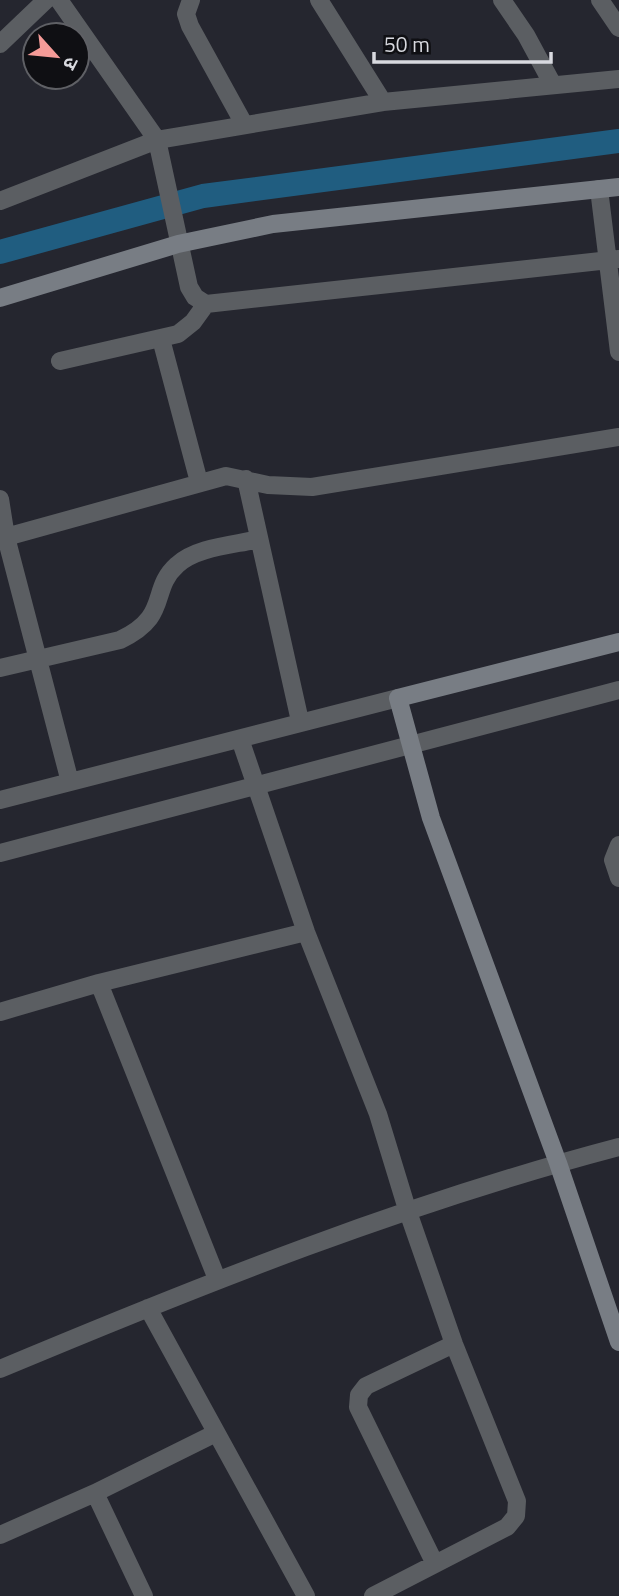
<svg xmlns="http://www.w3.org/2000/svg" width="619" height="1596" viewBox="0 0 619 1596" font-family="'Titillium Web','Noto Sans Devanagari',sans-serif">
	<rect width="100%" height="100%" fill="#25262f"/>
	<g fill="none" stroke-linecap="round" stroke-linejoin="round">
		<path stroke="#205d80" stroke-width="24" d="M0,252L203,196L619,141"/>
		<path stroke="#5b5e62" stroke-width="18" d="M59,0L157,140L189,287L195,297L206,304L619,259
			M191,0L186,14L190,26L244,124
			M319,0L383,102
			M502,0L526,35L553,85
			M600,0L619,28
			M0,44L46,0
			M599,189L619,352
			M0,201L157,140L383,102L619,79
			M161,339L199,482
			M60,361L178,334L193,322L206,304
			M246,479L300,721
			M0,499L6,537L70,782
			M6,537L226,476L268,485L312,487L619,437
			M0,668L120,640C171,616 149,590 177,565C196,547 234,545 259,539
			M240,739L306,932L378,1114L407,1209L454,1344L517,1501L516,1516L507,1527L373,1596
			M0,800L398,698
			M619,845L613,860L619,878
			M0,853L619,690
			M99,983L217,1279
			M0,1012L99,983L306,932
			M148,1308L306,1596
			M0,1369C203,1284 406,1203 619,1147
			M95,1493L144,1596
			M0,1535L95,1493L216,1433
			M435,1564L358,1407L359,1395L366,1386L454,1344"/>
		<path stroke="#787d84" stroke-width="18" d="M0,298L178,244L273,224L619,187
			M619,642L398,698L431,818L558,1163L619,1342"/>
	</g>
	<g transform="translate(56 56) rotate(117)"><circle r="33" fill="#0f0f13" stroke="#5f6065" stroke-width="2"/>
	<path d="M0-5L12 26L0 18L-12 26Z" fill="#f59b98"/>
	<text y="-10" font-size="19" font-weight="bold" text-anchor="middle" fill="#d8d9df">उ</text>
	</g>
	<path d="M374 52v10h177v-10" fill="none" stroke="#d8d9df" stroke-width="3.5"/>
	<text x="384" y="52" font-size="21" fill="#d8d9df" stroke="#0f0f13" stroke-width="5" paint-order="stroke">50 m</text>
</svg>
